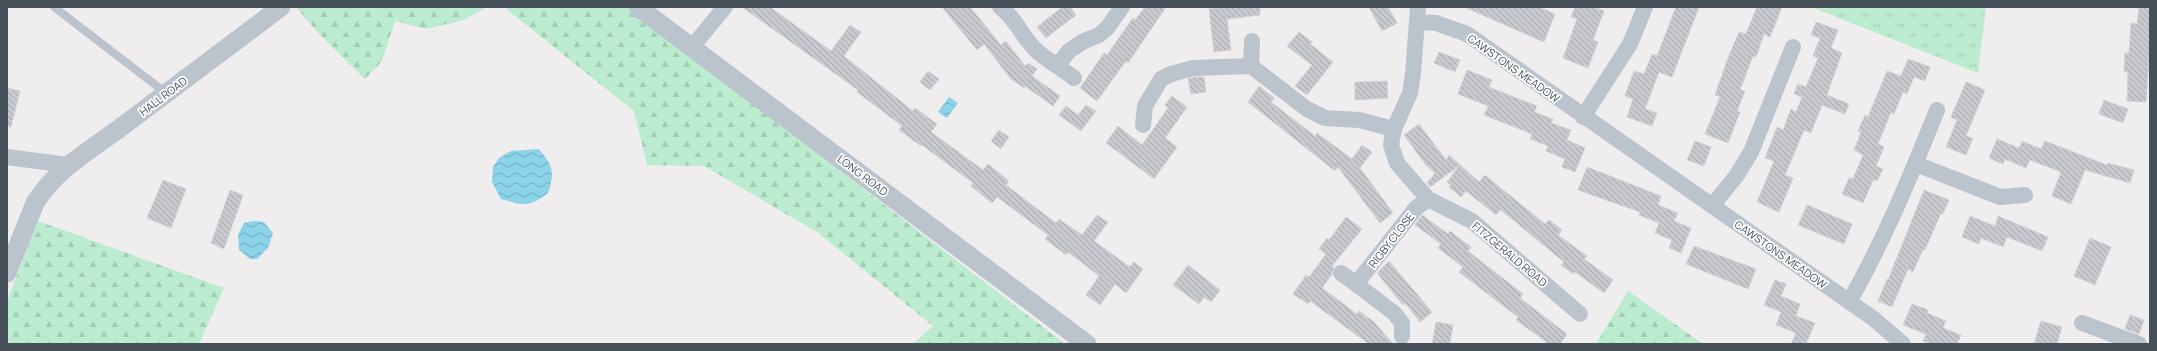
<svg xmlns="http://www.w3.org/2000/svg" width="2157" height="351" viewBox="0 0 2157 351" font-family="Manrope,sans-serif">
	<defs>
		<pattern id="forest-firs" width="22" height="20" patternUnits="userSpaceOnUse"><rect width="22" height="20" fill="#bceccf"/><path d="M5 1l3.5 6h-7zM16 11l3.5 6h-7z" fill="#a3ccb4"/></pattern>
		<pattern id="park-tufts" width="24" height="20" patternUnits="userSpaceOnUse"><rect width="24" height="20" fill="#bceccf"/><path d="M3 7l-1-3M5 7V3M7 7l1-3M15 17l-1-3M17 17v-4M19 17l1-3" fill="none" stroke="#a3ccb4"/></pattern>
		<pattern id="water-waves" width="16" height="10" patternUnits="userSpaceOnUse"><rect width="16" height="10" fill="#8ad3e8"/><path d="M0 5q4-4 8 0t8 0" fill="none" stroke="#73aebf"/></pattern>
		<pattern id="building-back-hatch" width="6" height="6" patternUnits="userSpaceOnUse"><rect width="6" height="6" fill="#c7c9cf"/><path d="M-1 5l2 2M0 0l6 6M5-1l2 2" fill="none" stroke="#a3a6ab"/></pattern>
	</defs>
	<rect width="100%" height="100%" fill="#efeded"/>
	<path fill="url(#forest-firs)" d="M296,7H487L464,20L426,29L395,21L382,61L365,79L321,36Z
		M504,7H627L1065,344H913L933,326L817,232L704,166L647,165L634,111Z
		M38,221L224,288L199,344H7V301Z
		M1628,291L1703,344H1596Z"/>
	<path fill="url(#park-tufts)" d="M1811,7H1986L1978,73Z"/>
	<path fill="url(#water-waves)" d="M949,97L958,103L947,118L938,112Z
		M539,149C553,166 555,172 548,193C529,208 523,205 501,199L492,182L493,167L499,158L511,151Z
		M253,221L264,222L273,233L268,248L257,259H250L239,250L238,235L244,223Z"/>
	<path fill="url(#building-back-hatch)" stroke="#d1d3d8" d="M742,7H770L831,51L850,25L861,32L844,56L913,111L915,108L937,124L931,132L983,170L988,164L1009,181L1006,185L1056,223L1059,219L1082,235L1097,215L1108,222L1094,241L1130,267L1134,262L1143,269L1126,293L1115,284L1100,305L1086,295L1099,276L1068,252L1066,255L1045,239L1048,235L997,197L992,203L971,186L973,183L922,145L921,146L899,130L902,126L857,92L858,90Z
		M942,7H970L1001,45L1006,41L1025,66L1028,63L1037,69L1032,76L1060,96L1053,106L1025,86L1024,88L1011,79L984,44L977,50Z
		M1062,7H1070L1076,15L1046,38L1037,27Z
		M1145,7H1166L1128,63L1126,61L1097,101L1080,88L1104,53L1107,55L1133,18L1135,20Z
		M1229,7H1260V15L1227,19L1231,50L1214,52L1209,9Z
		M1369,7H1388L1397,23L1382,31Z
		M1464,7H1539L1555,14L1544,42Z
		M1575,7H1594L1604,11L1593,40L1598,42L1588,68L1563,58L1577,19L1571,17Z
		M1676,7H1699L1672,77L1659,72L1645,109L1657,113L1652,126L1627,117L1633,99L1625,96L1634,71L1644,74L1652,54L1657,56Z
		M1757,7H1782L1770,37L1764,34L1756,57L1753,56L1740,90L1745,91L1737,111L1740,112L1728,143L1705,134L1720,97L1715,95L1728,58L1739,32L1746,34Z
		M2139,7H2150V46L2146,102L2127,101L2128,72H2124L2125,53H2129L2131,23L2137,24Z
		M1816,22L1838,30L1831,48L1842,53L1827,95L1849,104L1845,114L1822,105L1811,133L1804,130L1785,175L1793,178L1779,212L1757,202L1774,161L1765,158L1777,127L1783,130L1791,109L1796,112L1802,97L1794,94L1798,84L1806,87L1818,58L1813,56L1820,38L1811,35Z
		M1299,32L1312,42L1310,44L1333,62L1307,95L1295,86L1312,65L1287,46Z
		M1439,52L1460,60L1455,72L1434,63Z
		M1908,59L1930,67L1925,81L1914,77L1907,94L1903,92L1894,114L1891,112L1878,144L1884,147L1876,166L1883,169L1877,181L1873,180L1863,203L1842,194L1849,178L1853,179L1863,155L1854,150L1861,132L1858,131L1865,115L1868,117L1887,71L1901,76Z
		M1467,70L1492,80L1489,87L1537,106L1534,112L1553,119L1551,123L1571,130L1567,140L1585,148L1575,172L1562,167L1565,159L1546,151L1548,146L1530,139L1532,134L1484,115L1488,106L1458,94Z
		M928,71L939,79L930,90L920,82Z
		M1194,77H1204L1206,92L1191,94L1188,79Z
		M1387,81L1388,98L1355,100V82Z
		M1966,82L1985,90L1966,136L1973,138L1966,155L1946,147L1957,120L1951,117Z
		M1259,86L1274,98L1271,102L1315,136L1317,133L1352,159L1362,145L1372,152L1360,168L1393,213L1380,223L1338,167L1335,171L1248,102Z
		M7,88L20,91L11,127L7,126Z
		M1172,96L1187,107L1165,138L1177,147L1154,179L1106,143L1118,126L1142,145L1168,108L1165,105Z
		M2104,100L2128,109L2123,123L2099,114Z
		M1086,105L1096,111L1081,131L1059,115L1066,106L1078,115Z
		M1419,124L1446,160L1449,155L1479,182L1485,175L1545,224L1549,220L1562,230L1558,235L1587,256L1584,259L1613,280L1604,293L1575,272L1573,274L1561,265L1564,262L1501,210L1496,215L1466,191L1461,197L1449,187L1451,185L1447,182L1459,166L1430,187L1427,183L1435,173L1426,165L1404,135Z
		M999,130L1009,137L1001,149L991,141Z
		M1997,139L2019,148L2022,141L2041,149L2045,141L2107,165L2108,163L2134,170L2130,183L2085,170L2071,204L2052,196L2061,172L2030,160L2026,168L2005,159L2003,164L1989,158Z
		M1695,141L1711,147L1704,166L1687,160Z
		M1587,167L1661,196L1658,205L1678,213L1674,221L1691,228L1681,253L1669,248L1672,240L1655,233L1659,223L1639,215L1640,212L1578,190Z
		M163,180L186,189L171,228L147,218Z
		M230,190L243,195L224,249L211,243Z
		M1924,190L1949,200L1943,214L1941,213L1925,250L1923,249L1913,272L1908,269L1892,307L1878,301L1887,279L1888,280Z
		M1807,205L1852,224L1844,244L1798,225Z
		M1422,215L1448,234L1450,231L1471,247L1468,251L1523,294L1520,298L1567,334L1560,344H1549L1516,320L1518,317L1459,272L1463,267L1438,248L1441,244L1415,225Z
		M1970,216L1995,226L1998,216L2048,237L2042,251L2007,237L2003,247L1981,238L1979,244L1962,237Z
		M1346,217L1362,229L1332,266L1334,267L1332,274L1322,288L1357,314L1359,311L1374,322L1393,344H1369L1310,301L1308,304L1293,294L1306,275L1309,277L1326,254L1319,249L1327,238L1329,240Z
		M2090,238L2111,247L2095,285L2074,276Z
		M1694,246L1756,269L1748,289L1686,264Z
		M1389,261L1432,312L1420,322L1405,303L1403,305L1377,273Z
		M1188,265L1220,290L1211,302L1204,297L1199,304L1173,285Z
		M1775,280L1786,284L1781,296L1800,304L1796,316L1815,323L1806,344H1791L1796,333L1776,325L1781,312L1764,305Z
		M1912,304L1928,310L1927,313L1946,321L1943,328L1961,335L1957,344H1931L1923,341L1926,334L1903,325Z
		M2130,315L2144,320L2139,334L2125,329Z
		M2041,321L2062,327L2057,344H2034Z
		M1436,322L1453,325L1450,344H1432Z"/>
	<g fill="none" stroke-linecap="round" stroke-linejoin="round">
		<path stroke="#bbc4cc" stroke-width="8" d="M54,7L166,93"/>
		<path stroke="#bbc4cc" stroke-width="16" d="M1000,7C1015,17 1021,35 1034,48C1045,60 1062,68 1074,78
			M1418,7L1413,74L1410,93L1394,129L1391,145L1397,163L1428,199L1472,221L1580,314
			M1418,22L1436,23L1467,34L1874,319L1903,344
			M692,47L725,7
			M1058,65L1069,51L1084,41L1099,35L1108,27L1122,7
			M1251,66L1252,41
			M1583,117L1630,44L1645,7
			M1143,125L1145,106L1161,79L1171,74L1193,68L1251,66L1307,109L1325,118L1359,120L1394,129
			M7,157L68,165
			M1916,164L2000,197L2025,195
			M1712,206L1737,175L1751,152L1793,47
			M1341,273L1356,284
			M1849,302C1884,241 1911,175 1937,110
			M2082,323L2139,344
			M1402,336V323L1394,313L1356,284L1416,208L1428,199"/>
		<path stroke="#bbc4cc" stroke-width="19" d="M638,7L1087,344
			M7,273L35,203C57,167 96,147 128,122C179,84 230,45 281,7"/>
	</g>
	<g text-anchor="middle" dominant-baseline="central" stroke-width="3.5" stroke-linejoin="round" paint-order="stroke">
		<g font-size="11" fill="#465059" stroke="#fff">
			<text transform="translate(1514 68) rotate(35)">CAWSTONS MEADOW</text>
			<text transform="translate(163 96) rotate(-37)">HALL ROAD</text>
			<text transform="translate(863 175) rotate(37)">LONG ROAD</text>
			<text transform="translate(1391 240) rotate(-52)">RIGBY CLOSE</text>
			<text transform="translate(1510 254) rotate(40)">FITZGERALD ROAD</text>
			<text transform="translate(1781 254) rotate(35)">CAWSTONS MEADOW</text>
		</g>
	</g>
	<rect width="2157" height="351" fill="none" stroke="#465059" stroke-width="16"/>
</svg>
